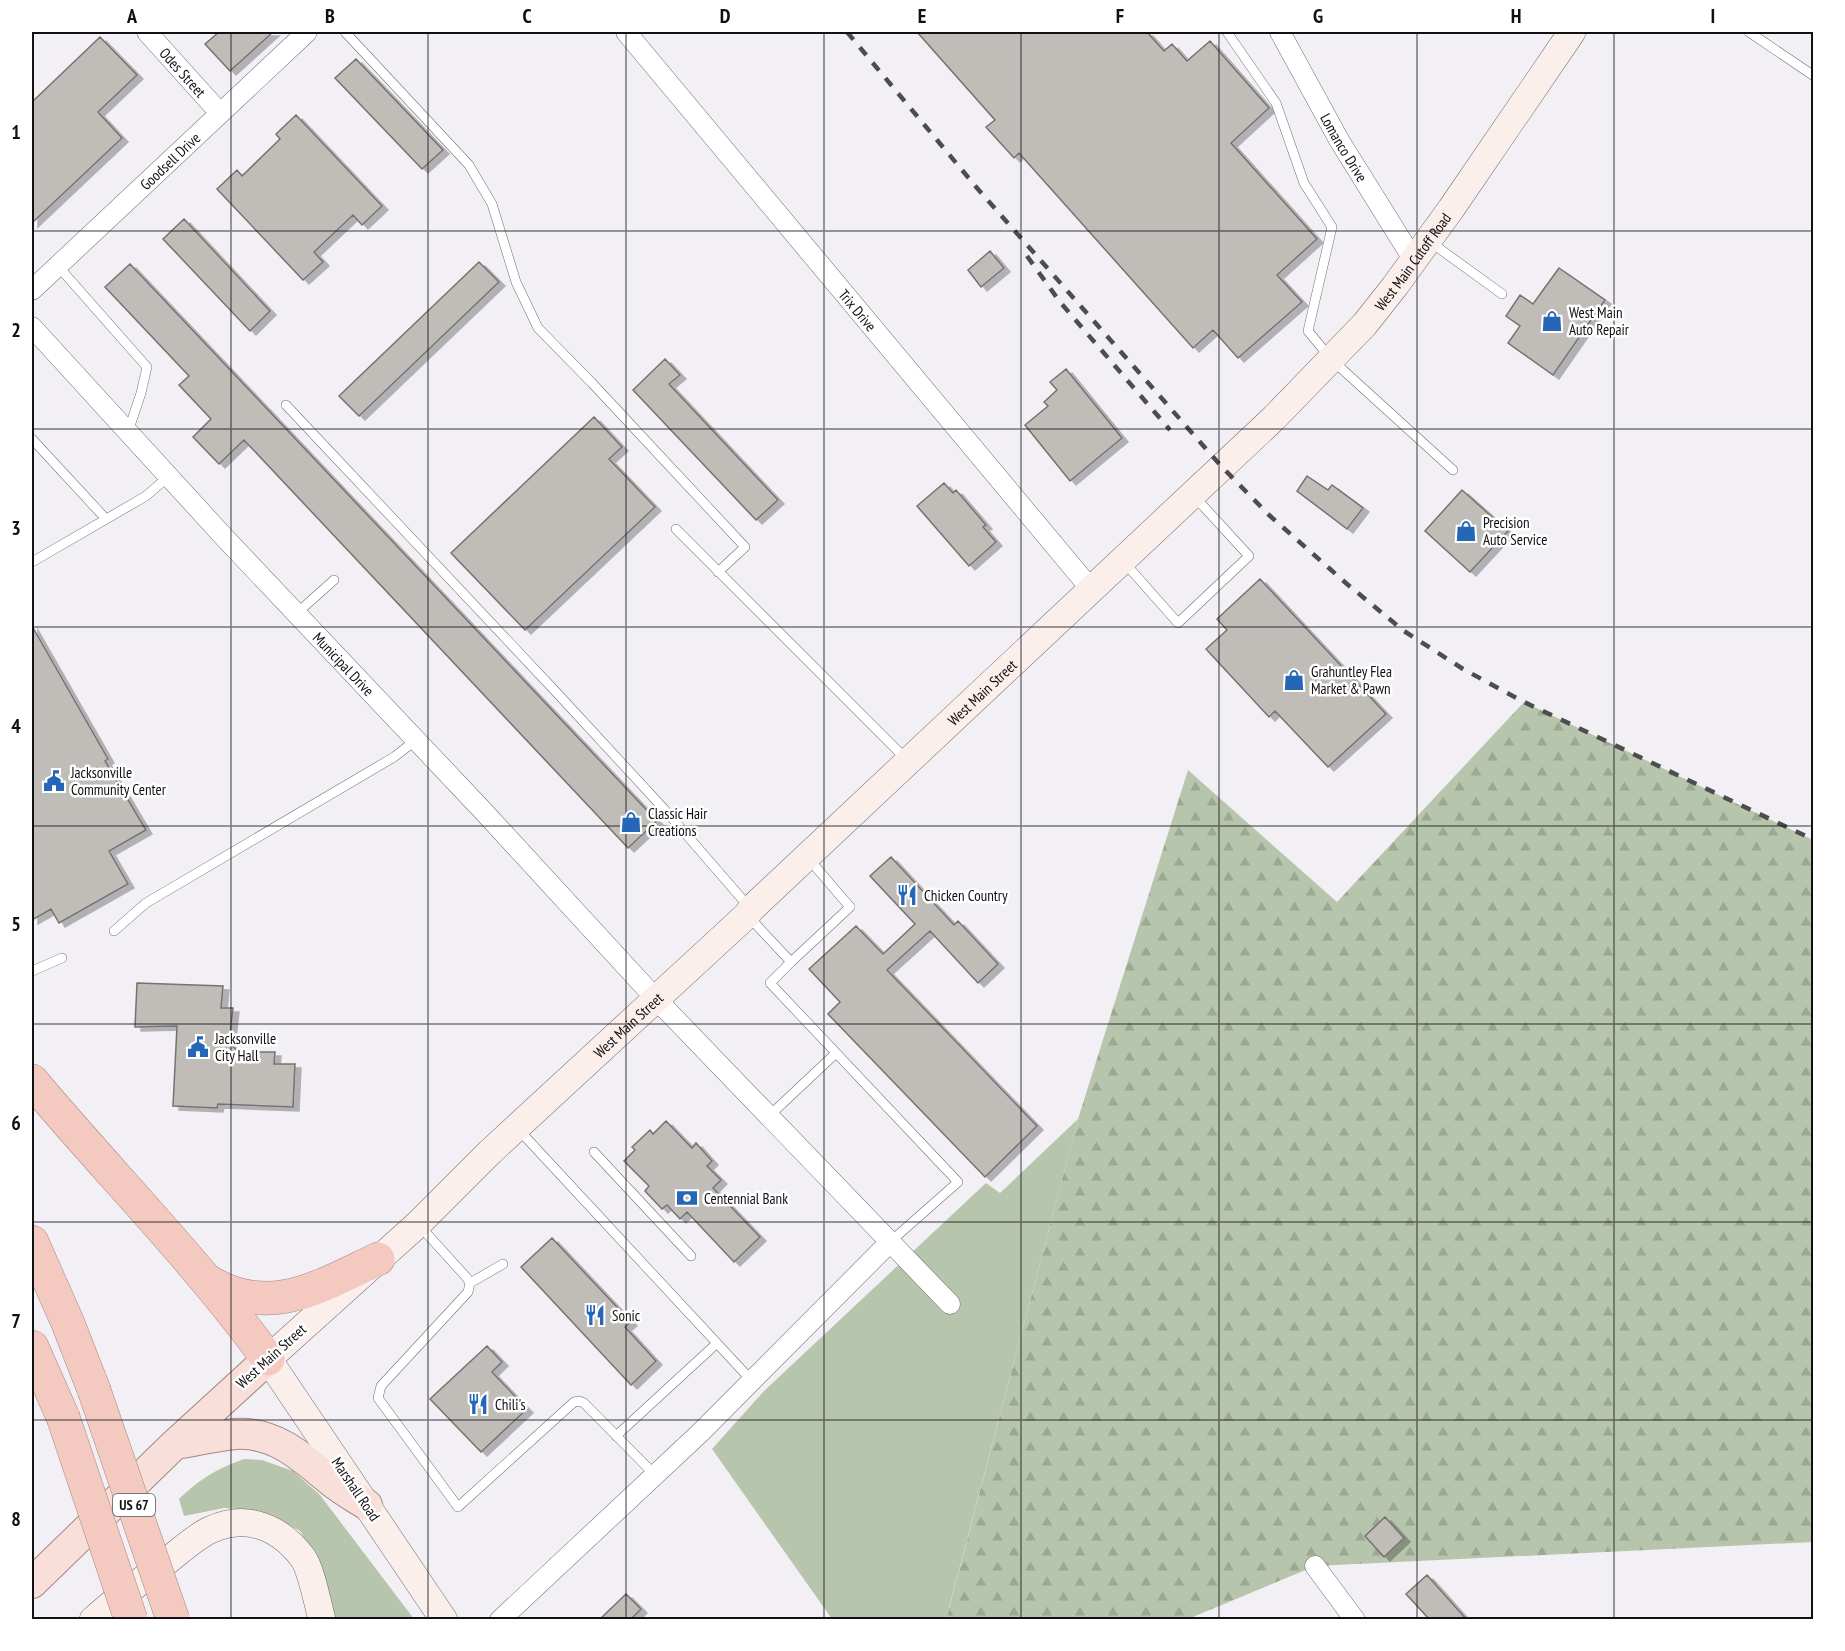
<svg xmlns="http://www.w3.org/2000/svg" width="1845" height="1651" viewBox="0 0 1845 1651" font-family="'PT Sans Narrow',sans-serif">
	<defs>
		<pattern id="forest-firs" width="22" height="20" patternUnits="userSpaceOnUse" patternTransform="scale(1.5)"><rect width="22" height="20" fill="#b6c5ab"/><path d="M5 1l3.5 6h-7zM16 11l3.5 6h-7z" fill="#9ba892"/></pattern>
		<filter id="shadow"><feDropShadow dx="6" dy="4" stdDeviation="0" flood-color="#0004"/></filter>
	</defs>
	<rect width="100%" height="100%" fill="#f2f0f5"/>
	<path fill="#b6c5ab" d="M1078,1119L946,1619H832L712,1449L764,1391L986,1183L1000,1193Z
		M244,1459L262,1460L293,1471L320,1495L414,1619H335L323,1571L300,1531L280,1520L249,1510L224,1508L184,1516L179,1499C200,1479 216,1469 244,1459Z"/>
	<path fill="url(#forest-firs)" d="M1524,702L1813,840V1542L1315,1566L1188,1619L946,1620L1078,1119L1188,770L1337,902Z"/>
	<path fill="#c0bcb8" stroke="#76726f" stroke-width="1.5" filter="url(#shadow)" d="M219,32H273L230,71L205,44Z
		M917,32H1147L1164,51L1172,44L1187,61L1210,41L1269,108L1231,143L1317,239L1277,275L1302,302L1238,358L1213,330L1193,348L1019,153L1014,158L986,127L995,120Z
		M100,37L137,75L98,112L122,138L32,223V102Z
		M356,59L443,150L422,169L335,78Z
		M296,115L382,206L362,225L353,215L314,252L323,262L303,280L217,189L237,170L242,176L280,139L276,134Z
		M184,219L270,311L250,331L163,239Z
		M990,251L1004,268L981,287L968,270Z
		M479,262L499,282L359,416L339,396Z
		M130,264L657,821L628,848L244,440L219,464L193,437L211,419L179,385L189,376L105,287Z
		M1559,268L1605,300L1553,375L1508,343L1520,326L1506,316L1520,295L1533,304Z
		M665,359L680,375L669,384L778,500L756,520L633,390Z
		M1066,369L1122,438L1070,481L1025,425L1048,406L1044,402L1057,390L1050,382Z
		M594,417L622,447L609,459L655,507L525,630L451,553Z
		M1307,476L1328,490L1332,485L1363,508L1347,529L1297,491Z
		M944,483L953,493L956,490L986,525L983,527L996,542L969,566L917,506Z
		M1462,490L1508,531L1470,572L1425,531Z
		M1260,579L1386,714L1328,767L1275,711L1269,717L1206,649L1227,630L1217,619Z
		M32,626L108,759L105,761L146,830L109,851L128,884L59,923L51,909L32,920Z
		M891,857L954,925L958,921L998,964L978,983L930,931L887,970L1037,1126L985,1177L828,1014L840,1002L809,969L856,926L883,954L915,924L870,876Z
		M137,983L223,986L221,1008H233L229,1043L239,1052H275L274,1064H295L293,1107L218,1104L217,1108L173,1106L177,1026L135,1027Z
		M666,1121L692,1148L696,1143L712,1161L707,1166L721,1180L713,1188L760,1237L734,1262L687,1212L680,1219L667,1205L662,1209L645,1191L649,1186L624,1161L635,1150L632,1147L650,1130L653,1134Z
		M552,1238L631,1322L625,1327L656,1361L631,1385L521,1267Z
		M487,1346L502,1362L492,1372L527,1409L481,1452L430,1399Z
		M1385,1517L1404,1538L1384,1557L1365,1536Z
		M1427,1575L1467,1620H1430L1406,1594Z
		M626,1594L641,1609L630,1620H599Z"/>
	<g fill="none" stroke-linecap="round" stroke-linejoin="round">
		<defs>
			<path id="lane" d="M345,32L469,165L492,204L516,282L538,328L592,383L745,547L718,572
				M1227,32L1276,103L1304,183L1332,227L1308,331L1332,360L1453,470
				M1749,32L1814,76
				M1429,241L1502,294
				M57,265L147,367L141,393L128,432
				M286,405L557,693L665,810L749,907
				M32,439L106,519
				M676,529L906,759
				M1123,561L1178,623L1249,556L1194,496
				M32,562L146,496L169,476
				M297,613L334,580
				M748,916L791,962L850,907L808,858
				M114,931L146,903L394,757L416,740
				M791,962L770,983L958,1182L890,1242
				M32,971L62,958
				M768,1117L835,1054
				M518,1129L752,1381
				M594,1152L691,1256
				M419,1225L467,1278L470,1283L468,1292L381,1386L378,1398L458,1507L574,1402L579,1401L584,1403L654,1474
				M470,1283L503,1264
				M616,1436L716,1344"/>
			<g id="street">
				<path id="s1" d="M147,32L219,112"/>
				<path id="s2" d="M626,32L1090,588"/>
				<path id="s3" d="M1280,32L1339,140L1413,259"/>
				<path id="s4" d="M32,290L307,32"/>
				<path id="s5" d="M32,327L224,537L485,813L656,999L950,1304"/>
				<path d="M1315,1566L1355,1620"/>
				<path d="M500,1620L701,1432L890,1242"/>
			</g>
			<g id="secondary">
				<path d="M93,1620C116,1599 141,1581 166,1562C179,1552 195,1537 210,1530C246,1513 280,1527 303,1558C311,1569 318,1605 322,1620"/>
				<path id="s6" d="M444,1620L268,1359L418,1224L490,1152L747,915L751,909L1274,418L1365,324L1395,286L1451,209L1572,32"/>
			</g>
			<path id="primary" d="M175,1444C195,1441 215,1436 235,1434C275,1431 303,1458 332,1482C343,1491 356,1498 367,1505
				M32,1583L175,1444L268,1359"/>
			<path id="highway" d="M32,1081C110,1174 196,1260 268,1359
				M32,1242L67,1321L94,1390
				M208,1281C269,1319 321,1286 378,1259
				M32,1347L63,1417"/>
		</defs>
		<use href="#lane" stroke="#6f6e72" stroke-width="10"/>
		<use href="#street" stroke="#6f6e72" stroke-width="21"/>
		<use href="#secondary" stroke="#6f6e72" stroke-width="28"/>
		<use href="#primary" stroke="#a48883" stroke-width="32"/>
		<use href="#highway" stroke="#a48883" stroke-width="34"/>
		<use href="#lane" stroke="#fff" stroke-width="9"/>
		<use href="#street" stroke="#fff" stroke-width="20"/>
		<use href="#secondary" stroke="#fbefec" stroke-width="27"/>
		<use href="#primary" stroke="#f8dfd9" stroke-width="30"/>
		<use href="#highway" stroke="#f3c9c0" stroke-width="33"/>
		<path stroke="#4d4c4f" stroke-width="4.5" stroke-dasharray="10 10" stroke-linecap="butt" d="M847,32L977,188L1222,467L1269,515L1347,584L1404,631L1463,669L1524,702L1814,840
			M1027,256L1060,302L1170,430"/>
		<defs>
			<path id="highway-bridge" d="M94,1390L173,1620
				M63,1417L131,1620"/>
		</defs>
		<use href="#highway-bridge" stroke="#a48883" stroke-width="34" stroke-linecap="butt"/>
		<use href="#highway-bridge" stroke="#f3c9c0" stroke-width="33"/>
	</g>
	<path fill="none" stroke="#111012" stroke-width="1.5" stroke-opacity="0.55" d="M231,32V1620M428,32V1620M626,32V1620M824,32V1620M1021,32V1620M1219,32V1620M1417,32V1620M1614,32V1620M32,231H1814M32,429H1814M32,627H1814M32,826H1814M32,1024H1814M32,1222H1814M32,1420H1814"/>
	<defs>
		<symbol id="shop-bare" viewBox="-9 -9 18 18"><path d="M-5-2.5h2.3a2.7 3.5 0 0 1 5.4 0H5L5.5 6h-11ZM-1.5-2.5h3a1.5 2.3 0 0 0-3 0Z" fill="#2566b7" stroke="#fff" stroke-width="2.5" paint-order="stroke"/></symbol>
		<symbol id="civic-bare" viewBox="-9 -9 18 18"><path d="M-.6-6.5H3V-4.5H.6V-3L4-1V1h2V6H-6V1h2V-1L-.6-3ZM-1.2 2.5V6h2.4V2.5Z" fill="#2566b7" stroke="#fff" stroke-width="2.5" paint-order="stroke"/></symbol>
		<symbol id="restaurant-bare" viewBox="-9 -9 18 18"><path d="M-5-6h1v4h1v-4h1v4h1v-4h1v5L-1.5 .5V6h-2V.5L-5-1ZM5-6V6H3V1.5H1.5Q1.5-4 5-6Z" fill="#2566b7" stroke="#fff" stroke-width="2.5" paint-order="stroke"/></symbol>
		<symbol id="bank-bare" viewBox="-9 -9 18 18"><path d="M-6-4H6V4H-6ZM0-2.3a2.3 2.3 0 1 0 0 4.6a2.3 2.3 0 1 0 0-4.6Z" fill="#2566b7" stroke="#fff" stroke-width="2.5" paint-order="stroke"/></symbol>
	</defs>
	<g fill-rule="evenodd">
		<use href="#shop-bare" x="1537" y="306" width="30" height="30"/>
		<use href="#shop-bare" x="1451" y="516" width="30" height="30"/>
		<use href="#shop-bare" x="1279" y="665" width="30" height="30"/>
		<use href="#civic-bare" x="39" y="766" width="30" height="30"/>
		<use href="#shop-bare" x="616" y="807" width="30" height="30"/>
		<use href="#restaurant-bare" x="892" y="880" width="30" height="30"/>
		<use href="#civic-bare" x="183" y="1032" width="30" height="30"/>
		<use href="#bank-bare" x="672" y="1183" width="30" height="30"/>
		<use href="#restaurant-bare" x="580" y="1300" width="30" height="30"/>
		<use href="#restaurant-bare" x="463" y="1389" width="30" height="30"/>
	</g>
	<g text-anchor="middle" dominant-baseline="central" stroke-width="5" stroke-linejoin="round" paint-order="stroke">
		<rect fill="#fff" stroke="#585859" stroke-width="1.5" x="113" y="1494" width="42" height="22" rx="4.5"/>
		<g font-size="14" font-weight="bold" fill="#111012">
			<text x="134" y="1505">US 67</text>
		</g>
		<g font-size="15" fill="#111012" stroke="#fff">
			<text stroke="none"><textPath href="#s1" startOffset="54">Odes Street</textPath></text>
			<text stroke="none"><textPath href="#s3" startOffset="132">Lomanco Drive</textPath></text>
			<text stroke="none"><textPath href="#s4" startOffset="189">Goodsell Drive</textPath></text>
			<text stroke="none"><textPath href="#s6" startOffset="1902">West Main Cutoff Road</textPath></text>
			<text stroke="none"><textPath href="#s2" startOffset="362">Trix Drive</textPath></text>
			<text stroke="none"><textPath href="#s5" startOffset="459">Municipal Drive</textPath></text>
			<text stroke="none"><textPath href="#s6" startOffset="1292">West Main Street</textPath></text>
			<text stroke="none"><textPath href="#s6" startOffset="806">West Main Street</textPath></text>
			<text transform="translate(271 1356) rotate(-42)">West Main Street</text>
			<text transform="translate(356 1489) rotate(56)">Marshall Road</text>
		</g>
		<g font-size="15" fill="#111012" stroke="#fff" text-anchor="start">
			<text x="1569" y="312">West Main<tspan x="1569" dy="17">Auto Repair</tspan></text>
			<text x="1483" y="522">Precision<tspan x="1483" dy="17">Auto Service</tspan></text>
			<text x="1311" y="671">Grahuntley Flea<tspan x="1311" dy="17">Market &amp; Pawn</tspan></text>
			<text x="71" y="772">Jacksonville<tspan x="71" dy="17">Community Center</tspan></text>
			<text x="648" y="813">Classic Hair<tspan x="648" dy="17">Creations</tspan></text>
			<text x="924" y="895">Chicken Country</text>
			<text x="215" y="1038">Jacksonville<tspan x="215" dy="17">City Hall</tspan></text>
			<text x="704" y="1198">Centennial Bank</text>
			<text x="612" y="1315">Sonic</text>
			<text x="495" y="1404">Chili's</text>
		</g>
	</g>
	<rect width="1845" height="1651" fill="none" stroke="#ffffff" stroke-width="66"/>
	<rect x="33" y="33" width="1779" height="1585" fill="none" stroke="#111012" stroke-width="2"/>
	<g font-size="20" text-anchor="middle" font-weight="bold" fill="#111012">
		<text x="132" y="23">A</text>
		<text x="330" y="23">B</text>
		<text x="527" y="23">C</text>
		<text x="725" y="23">D</text>
		<text x="922" y="23">E</text>
		<text x="1120" y="23">F</text>
		<text x="1318" y="23">G</text>
		<text x="1516" y="23">H</text>
		<text x="1713" y="23">I</text>
		<text x="16" y="139">1</text>
		<text x="16" y="337">2</text>
		<text x="16" y="535">3</text>
		<text x="16" y="733">4</text>
		<text x="16" y="931">5</text>
		<text x="16" y="1130">6</text>
		<text x="16" y="1328">7</text>
		<text x="16" y="1526">8</text>
	</g>
</svg>
